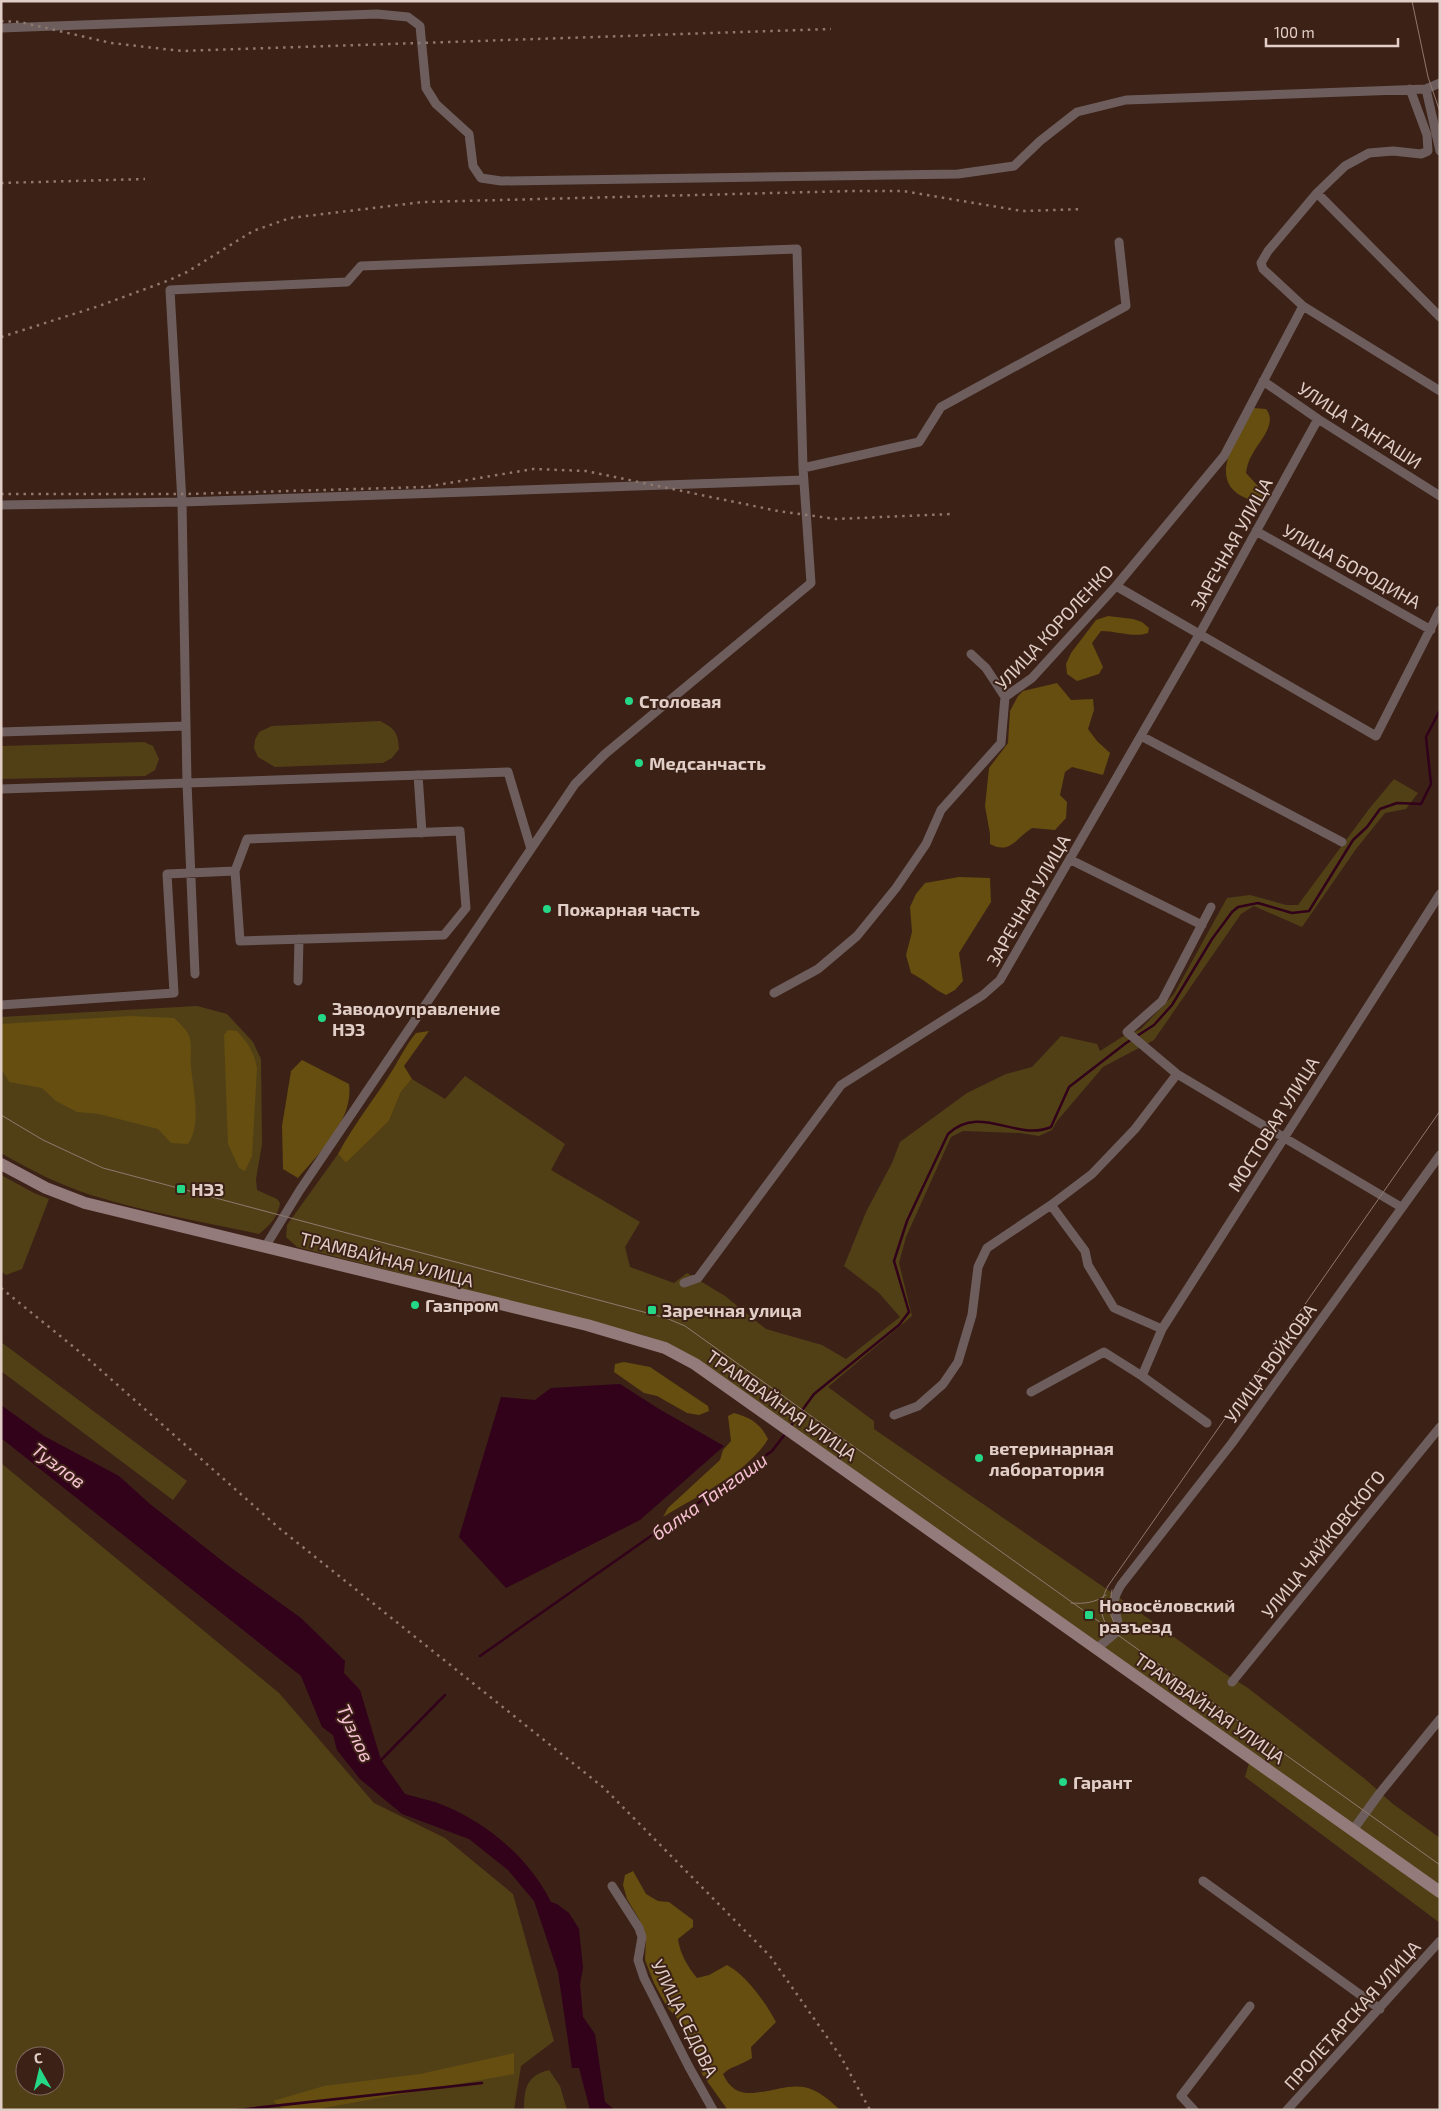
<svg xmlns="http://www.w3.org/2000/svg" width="1441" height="2111" viewBox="0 0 1441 2111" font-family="'Exo 2',sans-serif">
	<rect width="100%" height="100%" fill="#3c2117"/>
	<path fill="#514016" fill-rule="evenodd" d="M380,721C395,729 398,732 399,749L392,758L383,763L275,767L258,757L254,748L255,740L259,732L272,726Z
		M144,742L153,746L159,759L155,770L145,776L1,779V746Z
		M1394,779L1418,793L1406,809L1385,813L1356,849L1302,927L1254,906L1241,914L1154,1040L1103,1067L1057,1121L1052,1130L1039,1136L1020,1133L963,1131L951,1137L906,1237L899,1263L912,1316L828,1387L874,1421V1429L1124,1601L1224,1673L1248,1688L1365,1779L1393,1804L1440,1838V1886L666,1343L640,1334L297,1247L286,1237L287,1225L338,1154L346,1163L389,1121L401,1092L412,1079L445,1099L465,1076L565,1144L551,1170L640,1222L625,1247L630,1267L674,1283L687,1273L725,1296L766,1329L822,1345L846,1359L900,1317L879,1293L844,1266L866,1212L892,1163L900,1142L967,1093L1006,1074L1032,1067L1061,1036L1097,1044L1100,1051L1122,1037L1141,1029L1174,994L1227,898L1250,895L1286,905H1298L1369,809Z
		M197,1006L227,1014L253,1042L261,1059L262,1144L256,1179L257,1190L277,1199L280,1203C278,1217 270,1225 259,1234C203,1222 146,1212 91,1195C60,1185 30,1170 1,1153V1017Z
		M1,1175L34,1193L49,1199L22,1269L6,1275L1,1271Z
		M1,1342L187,1481L173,1500L1,1371Z
		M1,1463L279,1693L374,1803L445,1838L513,1894L554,2041L521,2066L514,2110H1ZM25,2056H55V2086H25Z
		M1249,1763L1440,1898V1923L1245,1777Z
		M549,2070L560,2086L567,2110H524C524,2089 526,2076 549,2070Z"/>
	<path fill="#654e0f" d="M1254,408L1266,409C1278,424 1259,441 1252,455C1248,461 1247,467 1246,473L1267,496L1264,502C1254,502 1246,499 1238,494C1208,473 1242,431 1254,408Z
		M1108,616L1133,619L1142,622L1149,628L1148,633C1134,638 1117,631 1101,631L1092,643L1103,667L1099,674L1077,681L1067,674L1066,664L1071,653L1096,620Z
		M1057,683L1071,700L1093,699L1094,710L1088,729L1097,741L1110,753L1103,775L1072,767L1065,772L1060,795L1067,802L1066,818L1055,830L1032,828C1016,838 1010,855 990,844V834L985,806L989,768L1008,743L1010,711L1018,696L1023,691Z
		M959,877L990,878L991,902L959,953L963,981L955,990L946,995C933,989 924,979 911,973L906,955L912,932L910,907L916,894L925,883Z
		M130,1016L174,1018C180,1024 188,1030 190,1039C192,1048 190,1058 191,1067C193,1089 202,1124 188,1144L171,1143L158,1129L99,1114L77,1112L56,1101L42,1088L9,1082L1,1068V1024Z
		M228,1030L237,1031C248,1043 254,1052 257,1068L252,1156L245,1171L239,1168L228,1144L224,1035Z
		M429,1031L404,1066L412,1079L401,1092L389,1121L346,1163L338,1154C355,1122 377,1096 395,1066C402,1054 407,1044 416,1033Z
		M302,1060L349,1084C354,1120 319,1153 298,1178L283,1169L282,1126L291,1071Z
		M624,1362L650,1367L708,1406L709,1411L699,1415L687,1413L657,1396L644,1393L614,1372L615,1364Z
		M734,1413C751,1418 760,1423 768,1439C748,1473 697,1496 663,1517L668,1508L720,1460L723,1450L731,1441L728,1416Z
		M633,1871L646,1894L658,1901L669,1902L693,1920V1927L678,1939C680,1954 688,1967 697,1978L709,1975L727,1965C746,1975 766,2003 776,2022L751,2047L752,2058C742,2065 731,2066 723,2074C739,2111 775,2082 804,2087C819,2090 829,2100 840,2110L727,2109L702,2074L683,2025L667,2007L654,1983L645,1960L646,1939L639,1919L627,1899L623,1885L625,1875Z
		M514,2053V2074L312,2110H284L273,2101L324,2086L420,2074Z"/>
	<path fill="#32011a" d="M620,1384L659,1409L724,1446L640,1520L506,1588L459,1537L501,1397L535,1400L551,1388Z
		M1,1405L44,1436L119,1476L150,1504L230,1567L301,1618L345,1661L344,1673L360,1690L381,1760L405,1794C415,1797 425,1799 435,1802C483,1819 528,1856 551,1902L557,1904L569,1913L579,1929L583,1968L580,1984L583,2017L595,2034L605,2102L615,2110H590L579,2068H572L558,1972L534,1901L508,1870L469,1839L402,1814L360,1779L337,1750L333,1735L322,1727L301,1676L1,1438Z"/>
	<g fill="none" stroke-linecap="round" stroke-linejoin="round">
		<path stroke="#32011a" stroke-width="2.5" d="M790,1427L814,1394L899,1325L909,1312L894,1261L907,1221L948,1134C980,1103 1017,1142 1051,1127L1069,1087L1126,1043L1154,1025L1172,1005L1212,939L1232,912L1238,907L1258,903L1292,913L1309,911L1353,840L1367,827L1380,809L1397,803L1421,804L1431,784L1426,737L1440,710
			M480,1656L772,1451L785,1434
			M379,1762L445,1695
			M237,2110L482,2083"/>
		<path stroke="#6d5e5d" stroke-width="9" d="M1,28L377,14L408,17L420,26L426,88L436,104L469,134L473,166L481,178L501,181L958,174L1014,166L1040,141L1077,112L1126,100L1426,89L1440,83
			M1410,89L1427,135L1428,151L1421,154L1393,151L1369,153L1345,166L1317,193L1268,251L1261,263L1263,269L1303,306L1440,391
			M1426,89L1440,151
			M1317,193L1440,317
			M1263,381L1318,419L1440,496
			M1,505L182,502L170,290L347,282L361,266L797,249L803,468
			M1256,531L1431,630
			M1116,586L1376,736L1440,610
			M971,654L986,668L1005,697
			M1,732L186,726
			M1141,736L1342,842
			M418,775L422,833
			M1,789L187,783L195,974
			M531,849L508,772L187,783L182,502L804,480
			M1071,860L1202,925
			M1211,907L1162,1001L1127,1032L1177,1074L1401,1207
			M298,981L299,939
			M774,993L818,969L857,936L896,888L926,844L941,810L1001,743L1005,697L1032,678L1116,586L1224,456L1303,306
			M1,1005L174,993L167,874L235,871L240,941L444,935L466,908L460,831L247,839L235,871
			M1051,1205L1085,1251L1088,1265L1114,1308L1162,1329
			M265,1247L300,1190L575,784L605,754L811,583L803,468L919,442L941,407L1126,306L1119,242
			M684,1283L698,1278L841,1085L983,995L1000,980L1199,635L1318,419
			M1142,1376L1162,1329L1440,894
			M1031,1392L1104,1352L1142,1376L1207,1423
			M894,1415L918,1406L943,1384L958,1362L972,1315L978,1267L987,1248L1051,1205L1092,1174L1135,1129L1177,1074
			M1096,1649L1118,1631C1120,1609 1106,1610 1121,1585L1232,1443L1440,1155
			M1232,1682L1440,1427
			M1353,1830L1379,1794L1440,1719
			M1203,1881L1380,2009
			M612,1886L639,1928L642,1937L638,1960L644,1978L689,2067L713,2110
			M1194,2110L1181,2096L1250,2006
			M1287,2110L1440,1941"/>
		<path stroke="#947b7b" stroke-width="12" d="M1,1164L46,1188L85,1203L587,1325L665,1348L695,1364L1440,1892"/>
		<path stroke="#8f786f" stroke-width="1" d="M1412,1L1428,77L1440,112
			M1,1115L43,1140L103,1168L666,1318L685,1326L1440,1865
			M1112,1590L1109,1610L1116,1628
			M1071,1603C1084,1604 1095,1603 1106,1595
			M1108,1627C1098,1614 1101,1599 1108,1586L1440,1111"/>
		<path stroke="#8f786f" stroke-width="2.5" stroke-dasharray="2.5 5" stroke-linecap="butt" d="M1,21L20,22L111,43L182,51L831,29
			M1,183L145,179
			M1,337L99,306L167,281L187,272L253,231L290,218L423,202L852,191H903L1022,211L1083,209
			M1,494H186L425,487L533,469L586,471L778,511L836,519L951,514
			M1,1288L86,1357L279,1528L604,1788L770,1956L841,2057L870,2110"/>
	</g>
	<g fill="#24d886" stroke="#3c2117" stroke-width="2">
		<circle cx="629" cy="701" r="5"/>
		<circle cx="639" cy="763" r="5"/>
		<circle cx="547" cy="909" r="5"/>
		<circle cx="322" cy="1018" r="5"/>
		<rect x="176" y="1184" width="10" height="10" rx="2.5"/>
		<circle cx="415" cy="1305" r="5"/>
		<rect x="647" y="1305" width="10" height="10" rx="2.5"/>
		<circle cx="979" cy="1458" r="5"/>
		<rect x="1084" y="1610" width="10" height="10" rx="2.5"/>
		<circle cx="1063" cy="1782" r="5"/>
	</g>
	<g text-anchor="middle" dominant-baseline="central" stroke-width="4" stroke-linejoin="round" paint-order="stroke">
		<g font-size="18" fill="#e1cec7" stroke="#3c2117">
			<text transform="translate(1360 425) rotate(33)">УЛИЦА ТАНГАШИ</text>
			<text transform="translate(1231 544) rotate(-61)">ЗАРЕЧНАЯ УЛИЦА</text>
			<text transform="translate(1352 566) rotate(29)">УЛИЦА БОРОДИНА</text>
			<text transform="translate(1054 627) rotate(-47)">УЛИЦА КОРОЛЕНКО</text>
			<text transform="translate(1028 900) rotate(-60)">ЗАРЕЧНАЯ УЛИЦА</text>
			<text transform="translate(1273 1124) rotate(-58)">МОСТОВАЯ УЛИЦА</text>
			<text transform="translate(387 1259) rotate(14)">ТРАМВАЙНАЯ УЛИЦА</text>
			<text transform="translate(1270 1363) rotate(-54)">УЛИЦА ВОЙКОВА</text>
			<text transform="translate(782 1405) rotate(35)">ТРАМВАЙНАЯ УЛИЦА</text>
			<text transform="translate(1323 1544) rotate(-51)">УЛИЦА ЧАЙКОВСКОГО</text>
			<text transform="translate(1210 1708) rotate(35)">ТРАМВАЙНАЯ УЛИЦА</text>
			<text transform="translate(1352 2015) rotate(-48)">ПРОЛЕТАРСКАЯ УЛИЦА</text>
			<text transform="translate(685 2018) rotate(64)">УЛИЦА СЕДОВА</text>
		</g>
		<g font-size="18" font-weight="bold" fill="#e1cec7" stroke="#3c2117" text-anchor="start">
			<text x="639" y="701">Столовая</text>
			<text x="649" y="763">Медсанчасть</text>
			<text x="557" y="909">Пожарная часть</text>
			<text x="332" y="1008">Заводоуправление<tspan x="332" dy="21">НЭЗ</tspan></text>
			<text x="191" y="1189">НЭЗ</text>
			<text x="425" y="1305">Газпром</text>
			<text x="662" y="1310">Заречная улица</text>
			<text x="989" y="1448">ветеринарная<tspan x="989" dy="21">лаборатория</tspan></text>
			<text x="1099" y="1605">Новосёловский<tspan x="1099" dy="21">разъезд</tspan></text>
			<text x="1073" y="1782">Гарант</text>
		</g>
		<g font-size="19" font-style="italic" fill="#f7c0d3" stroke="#3c2117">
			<text transform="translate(59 1465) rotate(37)">Тузлов</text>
			<text transform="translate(709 1496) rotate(-35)">балка Тангаши</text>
			<text transform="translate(356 1733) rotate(65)">Тузлов</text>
		</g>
	</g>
	<rect width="1441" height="2111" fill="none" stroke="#e1cec7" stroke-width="5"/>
	<g transform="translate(40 2071) rotate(352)"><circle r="24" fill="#3c2117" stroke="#7e665d"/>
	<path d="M0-4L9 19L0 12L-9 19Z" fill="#24d886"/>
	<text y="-8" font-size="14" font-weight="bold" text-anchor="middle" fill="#e1cec7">С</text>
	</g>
	<path d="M1266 38v8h132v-8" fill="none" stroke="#e1cec7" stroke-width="2.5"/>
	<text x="1274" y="38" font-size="15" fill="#e1cec7" stroke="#3c2117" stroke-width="4" paint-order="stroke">100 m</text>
</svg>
